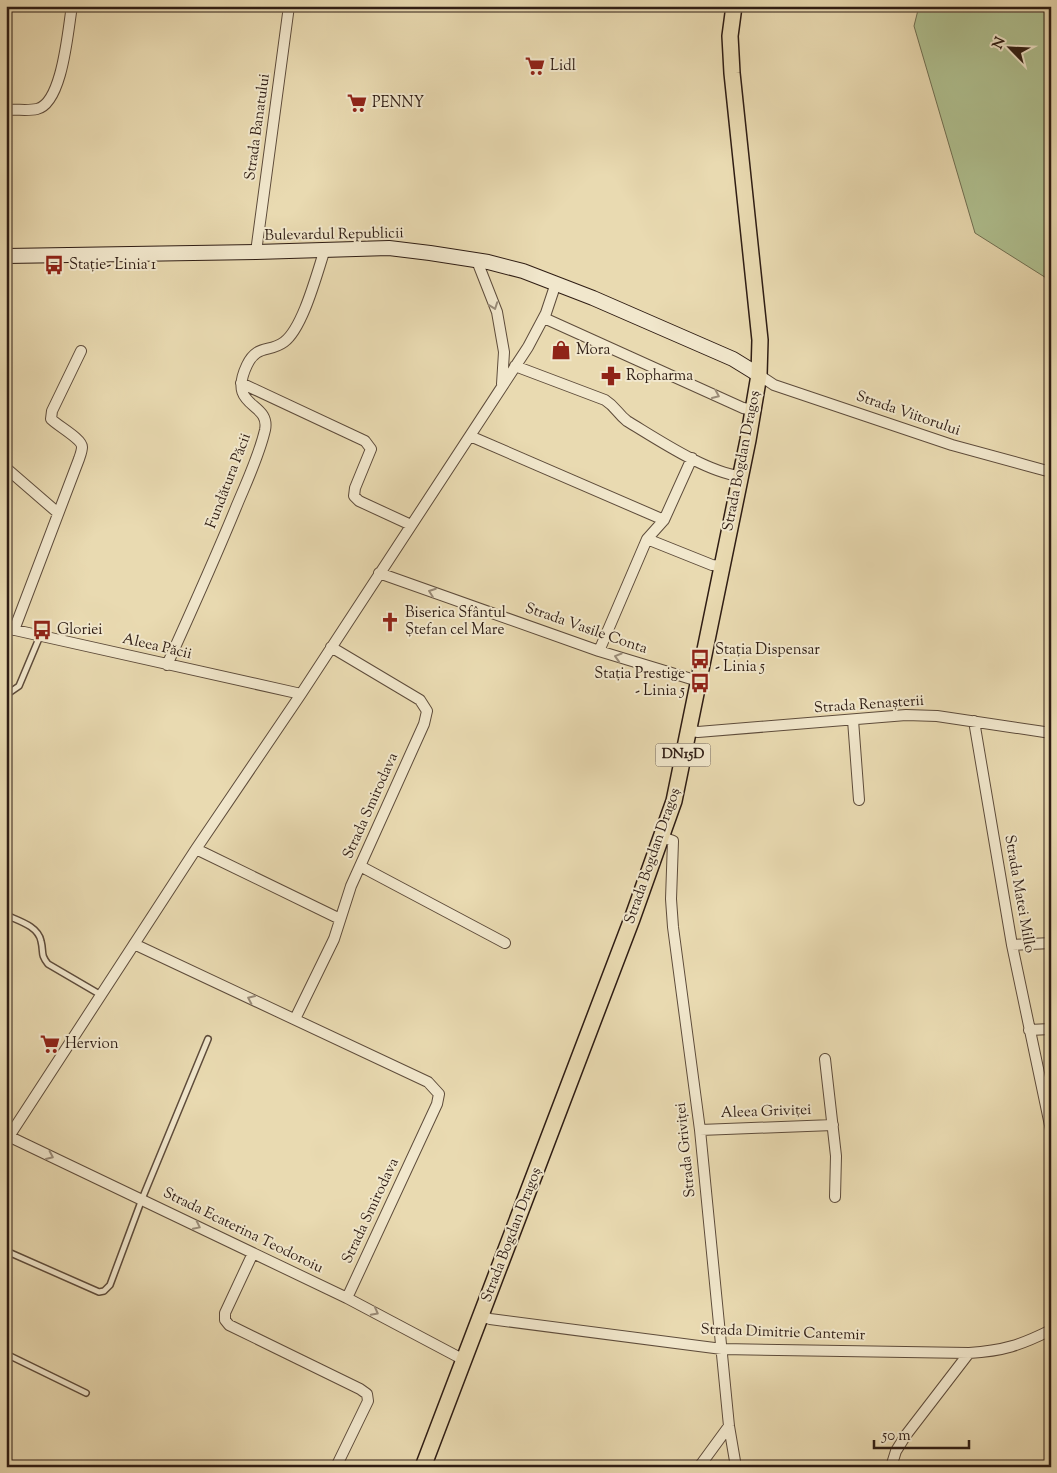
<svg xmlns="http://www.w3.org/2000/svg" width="1057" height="1473" viewBox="0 0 1057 1473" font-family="'Sorts Mill Goudy',serif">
	<rect width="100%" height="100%" fill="#e9dab1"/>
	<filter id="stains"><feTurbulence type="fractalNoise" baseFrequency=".004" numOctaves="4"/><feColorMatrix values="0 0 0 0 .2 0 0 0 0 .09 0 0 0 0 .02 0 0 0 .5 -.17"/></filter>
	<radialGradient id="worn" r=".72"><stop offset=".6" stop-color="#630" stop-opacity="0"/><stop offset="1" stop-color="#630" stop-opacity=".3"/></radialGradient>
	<path fill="#b0c191" stroke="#706f52" d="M919,6H1051V281L975,233L914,26Z"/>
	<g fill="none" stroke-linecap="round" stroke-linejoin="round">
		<defs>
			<path id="lane" d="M6,695L19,686L40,636
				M6,915C19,921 38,926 41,941C44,953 40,954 48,964L101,995
				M6,1251L99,1292L104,1291L110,1285L142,1199L208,1039
				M6,1354L86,1393"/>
			<path id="street" d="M6,110C16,109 28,111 37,109C63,103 68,28 72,6
				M256,252L289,6
				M477,261L497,312L504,352L502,384
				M544,318L743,408L753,410
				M515,366L605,400C616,407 617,413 627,421C657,439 706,472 740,476
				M759,375L774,385L952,445L1051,472
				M241,383L365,441L371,449L355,488L354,496L359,501L411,525
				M470,436L664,520
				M6,468L58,513
				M647,539L712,565L721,566
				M379,573L599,651L698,681
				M6,628L301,694
				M14,630L79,459C80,456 82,451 82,447C82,439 58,426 51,419L52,411L81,351
				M599,651L647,539L664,520L692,458
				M167,665C191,612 215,559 237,505C247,481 259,456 265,430C271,401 226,409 247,365C257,344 269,353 284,342C303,328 317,273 325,249
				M853,720L859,800
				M974,721L1012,945L1051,1130
				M688,730L698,732L906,715L937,716L1051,733
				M662,837L673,841L671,899L673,927L700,1130L729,1426L736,1467
				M196,849L340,919
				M360,866L505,943
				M134,944L428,1082L439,1094L437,1104L347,1298
				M1012,945L1051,943
				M295,1019L334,939L351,886L424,724L427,711L420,700L331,647
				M1029,1030L1051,1029
				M825,1059L836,1156L835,1197
				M700,1130L833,1125
				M6,1135L347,1298L464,1360
				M6,1141L196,849L301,694L528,347L546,313L556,283
				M253,1253L225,1313V1320L229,1325L360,1389L367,1394L368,1401L336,1467
				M482,1316L490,1319L722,1349L969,1353C1003,1351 1021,1345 1051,1330
				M699,1467L729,1426
				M891,1467L896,1451L906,1435L969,1353"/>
			<path id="secondary" d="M6,256L256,252L389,248L430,253L488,262L523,271L593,298L733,359L759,375"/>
			<path id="primary" d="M423,1467L632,919L674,801L748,440L759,375L760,340L732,73L730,36L734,6"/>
		</defs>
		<use href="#lane" stroke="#5e4c3b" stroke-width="8"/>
		<use href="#street" stroke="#5e4c3b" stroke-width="12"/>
		<use href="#secondary" stroke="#2f1d14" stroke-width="16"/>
		<use href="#primary" stroke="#2f1d14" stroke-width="18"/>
		<use href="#lane" stroke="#f1e7cc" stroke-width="5"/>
		<use href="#street" stroke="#f1e7cc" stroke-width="10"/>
		<use href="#secondary" stroke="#f1e7cc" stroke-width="14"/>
		<use href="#primary" stroke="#e9dab1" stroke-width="15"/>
	</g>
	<defs><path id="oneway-chevron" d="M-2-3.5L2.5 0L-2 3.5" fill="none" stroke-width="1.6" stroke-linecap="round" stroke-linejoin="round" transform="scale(1.25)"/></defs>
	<g stroke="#9a8c79">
		<use href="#oneway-chevron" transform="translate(494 306) rotate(70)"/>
		<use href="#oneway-chevron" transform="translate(716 395) rotate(24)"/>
		<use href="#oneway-chevron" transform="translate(432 592) rotate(-160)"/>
		<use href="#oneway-chevron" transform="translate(618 657) rotate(-163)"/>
		<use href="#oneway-chevron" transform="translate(251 999) rotate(-155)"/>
		<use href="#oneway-chevron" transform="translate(50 1156) rotate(25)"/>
		<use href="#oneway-chevron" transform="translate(197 1226) rotate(26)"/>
		<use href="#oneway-chevron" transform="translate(375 1312) rotate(28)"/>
	</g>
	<defs>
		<symbol id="supermarket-bare" viewBox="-9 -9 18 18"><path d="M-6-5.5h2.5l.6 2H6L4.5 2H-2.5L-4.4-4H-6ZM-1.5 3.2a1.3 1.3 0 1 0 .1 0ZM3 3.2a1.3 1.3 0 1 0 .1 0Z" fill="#8f2418" stroke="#f1e7cc" stroke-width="2.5" paint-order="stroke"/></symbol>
		<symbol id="bus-bare" viewBox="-9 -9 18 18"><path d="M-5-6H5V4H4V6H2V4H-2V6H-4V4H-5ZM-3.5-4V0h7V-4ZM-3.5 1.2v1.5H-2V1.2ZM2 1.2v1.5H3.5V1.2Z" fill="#8f2418" stroke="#f1e7cc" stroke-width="2.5" paint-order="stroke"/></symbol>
		<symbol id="shop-bare" viewBox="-9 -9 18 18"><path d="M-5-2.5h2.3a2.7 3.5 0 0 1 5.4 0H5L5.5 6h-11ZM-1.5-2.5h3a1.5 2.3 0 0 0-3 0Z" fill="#8f2418" stroke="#f1e7cc" stroke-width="2.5" paint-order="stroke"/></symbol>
		<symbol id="pharmacy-bare" viewBox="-9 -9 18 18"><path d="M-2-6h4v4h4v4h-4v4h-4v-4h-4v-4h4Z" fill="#8f2418" stroke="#f1e7cc" stroke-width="2.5" paint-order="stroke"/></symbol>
		<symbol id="church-bare" viewBox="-9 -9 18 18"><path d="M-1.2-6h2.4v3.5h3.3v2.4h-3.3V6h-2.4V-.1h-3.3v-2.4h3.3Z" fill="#8f2418" stroke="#f1e7cc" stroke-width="2.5" paint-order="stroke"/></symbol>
	</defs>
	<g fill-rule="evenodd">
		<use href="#supermarket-bare" x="521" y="52" width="28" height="28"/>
		<use href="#supermarket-bare" x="343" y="89" width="28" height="28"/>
		<use href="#bus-bare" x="40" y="251" width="28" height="28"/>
		<use href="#shop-bare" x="547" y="336" width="28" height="28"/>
		<use href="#pharmacy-bare" x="597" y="362" width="28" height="28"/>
		<use href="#church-bare" x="376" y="608" width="28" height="28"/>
		<use href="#bus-bare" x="28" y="616" width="28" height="28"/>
		<use href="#bus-bare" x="686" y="645" width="28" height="28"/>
		<use href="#bus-bare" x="686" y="669" width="28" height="28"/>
		<use href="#supermarket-bare" x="36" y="1030" width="28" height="28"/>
	</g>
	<g text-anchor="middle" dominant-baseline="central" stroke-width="4" stroke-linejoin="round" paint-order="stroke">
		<rect fill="#f1e7cc" stroke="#695a4b" stroke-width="1" x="655.5" y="743.5" width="55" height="23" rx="4"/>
		<g font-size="14" font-weight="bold" fill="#2f1d14">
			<text x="683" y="755">DN15D</text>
		</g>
		<g font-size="15" fill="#2f1d14" stroke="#f1e7cc" text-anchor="start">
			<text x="550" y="66">Lidl</text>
			<text x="372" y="103">PENNY</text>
			<text x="69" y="265">Stație- Linia 1</text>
			<text x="576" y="350">Mora</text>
			<text x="626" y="376">Ropharma</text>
			<text x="405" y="613">Biserica Sfântul<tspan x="405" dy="17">Ștefan cel Mare</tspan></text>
			<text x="57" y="630">Gloriei</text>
			<text x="715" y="650">Stația Dispensar<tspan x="715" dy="17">- Linia 5</tspan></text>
			<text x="685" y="674" text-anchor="end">Stația Prestige<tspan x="685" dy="17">- Linia 5</tspan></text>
			<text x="65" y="1044">Hervion</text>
		</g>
		<g font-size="15" fill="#2f1d14" stroke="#f1e7cc">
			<text transform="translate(258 127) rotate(-82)">Strada Banatului</text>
			<text transform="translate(334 235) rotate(-1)">Bulevardul Republicii</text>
			<text transform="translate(908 414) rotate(19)">Strada Viitorului</text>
			<text transform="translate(742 461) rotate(-79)">Strada Bogdan Dragoș</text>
			<text transform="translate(229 481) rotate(-69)">Fundătura Păcii</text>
			<text transform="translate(586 629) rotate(19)">Strada Vasile Conta</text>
			<text transform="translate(157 647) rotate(13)">Aleea Păcii</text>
			<text transform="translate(869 705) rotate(-4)">Strada Renașterii</text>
			<text transform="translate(371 806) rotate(-66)">Strada Smirodava</text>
			<text transform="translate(653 856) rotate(-71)">Strada Bogdan Dragoș</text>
			<text transform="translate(1019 894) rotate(80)">Strada Matei Millo</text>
			<text transform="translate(766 1112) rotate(-2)">Aleea Griviței</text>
			<text transform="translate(686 1150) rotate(-96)">Strada Griviței</text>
			<text transform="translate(371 1211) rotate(-65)">Strada Smirodava</text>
			<text transform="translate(243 1231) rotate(26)">Strada Ecaterina Teodoroiu</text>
			<text transform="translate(512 1235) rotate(-69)">Strada Bogdan Dragoș</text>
			<text transform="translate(783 1333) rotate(2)">Strada Dimitrie Cantemir</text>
		</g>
	</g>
	<rect width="1057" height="1473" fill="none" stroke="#e9dab1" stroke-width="25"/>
	<rect x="8" y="8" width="1042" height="1458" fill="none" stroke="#2f1d14" stroke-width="2.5"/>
	<rect x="12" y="12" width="1032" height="1448" fill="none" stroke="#2f1d14"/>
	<g transform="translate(1010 48) rotate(294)" stroke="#f1e7cc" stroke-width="4" paint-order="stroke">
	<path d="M0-4L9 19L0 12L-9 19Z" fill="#2f1d14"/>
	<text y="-8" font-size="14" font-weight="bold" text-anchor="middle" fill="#2f1d14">N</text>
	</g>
	<path d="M874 1440v8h95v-8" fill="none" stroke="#2f1d14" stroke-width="2.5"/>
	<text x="882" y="1440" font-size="15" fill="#2f1d14" stroke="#f1e7cc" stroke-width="4" paint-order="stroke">50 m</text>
	<rect width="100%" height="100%" filter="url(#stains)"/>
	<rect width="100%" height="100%" fill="url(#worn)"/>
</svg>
